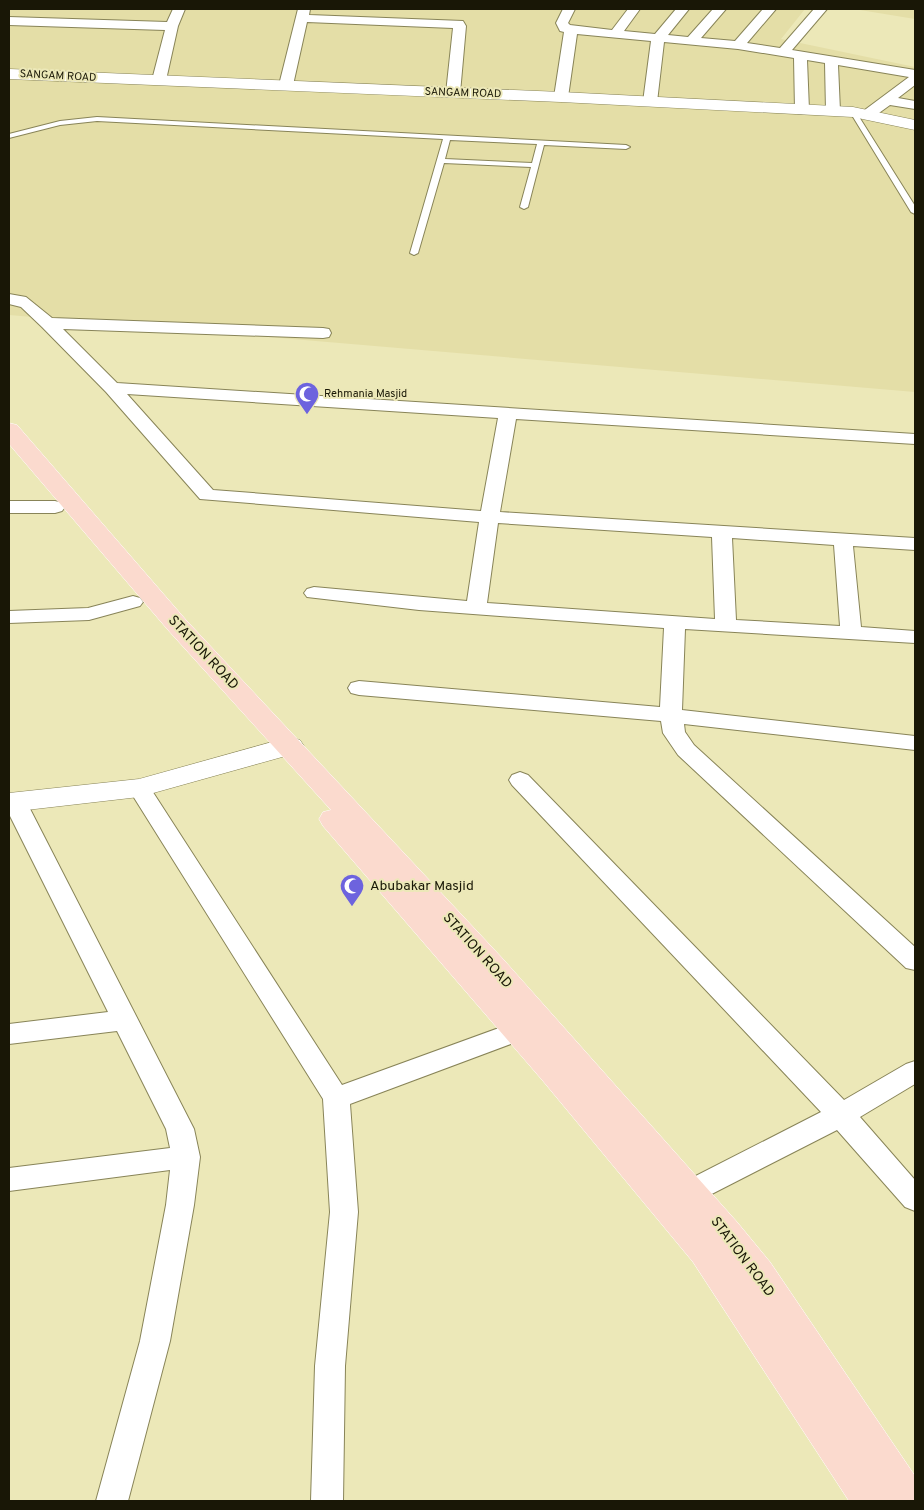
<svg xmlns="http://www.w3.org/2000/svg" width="924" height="1510" viewBox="0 0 924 1510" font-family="Overpass,sans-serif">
	<rect width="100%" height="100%" fill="#ece8b8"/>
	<path fill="#e4dea7" d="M9,9H805L781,39L915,67V392L9,315Z
		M854,9H915V19Z"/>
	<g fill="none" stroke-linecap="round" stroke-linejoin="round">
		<defs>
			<path id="service" d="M853,110L856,112L915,206V214L911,212L850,112Z
				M97,117L626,145L630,147L626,149L544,145L528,207L524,209L520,207L531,167L444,163L418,253L414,255L410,253L443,139L97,121L60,125L9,138V134L60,121ZM450,140L537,144L532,163L445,159Z"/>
			<path id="minor" d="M173,9H185L178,26L166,80L159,84L152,80L165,30L9,25V17L167,22Z
				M298,9H310L309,15L463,21L466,26L460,93L453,97L446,93L453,28L307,22L293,85L291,88H281L279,85Z
				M563,9H575L568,23L570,25L612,30L628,9H640L624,31L655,34L676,9H689L668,35L688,37L713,9H726L701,38L735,41L763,9H776L747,43L780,48L814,9H827L792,50L915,70V85L898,98L915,101V109L890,105L872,118H862L860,115L862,112L909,77L838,65L840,111L838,114H828L826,111L825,63L807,60L809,110L802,114L797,113L795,110L794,58L738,49L664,42L657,102L650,106L643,102L651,41L577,34L568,97L566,100H556L554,97L564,32L560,31L556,23Z
				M9,294L26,297L52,318L323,328L329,329L331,333L329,337L323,338L63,329L117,383L915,434V444L516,419L500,512L915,538V550L853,546L861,627L915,631V643L685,629L682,710L915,736V750L684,724L685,732L694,745L915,947V970L906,968L678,755L663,733L661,721L359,695L351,693L348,688L351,683L359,681L660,707L664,628L419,610L307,597L304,593L307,589L314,587L467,601L479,522L200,499L106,392L42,327L21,307L9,304ZM127,394L498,418L481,511L213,490ZM498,523L712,537L715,619L487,603ZM732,538L834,545L840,626L736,620Z
				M9,501H55L62,503L65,507L62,511L55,513H9Z
				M133,596L140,598L143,602L140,606L89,620L9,623V611L88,608Z
				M520,772L528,775L844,1100L906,1064L915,1061V1084L860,1117L915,1180V1211L905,1207L837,1130L700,1200L690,1204L680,1200L676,1192L680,1184L821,1112L512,785L509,780L512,775Z
				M139,780L147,783L342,1085L518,1021L527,1024L531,1031L527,1038L350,1104L358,1212L345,1366L343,1501H311L315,1366L330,1212L323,1099L128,788L131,783Z
				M15,795L23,797L27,803L194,1129L200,1157L194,1205L170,1341L128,1501H96L140,1341L166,1205L170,1170L9,1191V1168L170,1148L166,1129L117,1031L9,1044V1024L108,1012L9,814V797Z"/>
			<path id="tertiary" d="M9,69L561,92L853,107L915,120V130L853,117L561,102L9,79Z
				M290,737L300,740L304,746L300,752L139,797L9,812V793L139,779Z"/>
			<path id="primary" d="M9,423L17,425L186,620L503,959L737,1222L770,1262L915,1476V1501H849L693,1262L543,1081L323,826L319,819L323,812L331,810L168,630L9,444Z"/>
		</defs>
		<use href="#service" stroke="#888458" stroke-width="2"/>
		<use href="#minor" stroke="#888458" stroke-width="2"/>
		<use href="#tertiary" stroke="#888458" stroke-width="1"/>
		<use href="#primary" stroke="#fff" stroke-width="1"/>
		<use href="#service" fill="#fff" fill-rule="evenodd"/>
		<use href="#minor" fill="#fff" fill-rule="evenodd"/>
		<use href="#tertiary" fill="#fff" fill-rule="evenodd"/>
		<use href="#primary" fill="#fbdace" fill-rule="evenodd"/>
	</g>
	<defs>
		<symbol id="mosque-pin" viewBox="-11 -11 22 30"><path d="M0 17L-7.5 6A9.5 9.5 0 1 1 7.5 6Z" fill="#6d63de" stroke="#ece8b8"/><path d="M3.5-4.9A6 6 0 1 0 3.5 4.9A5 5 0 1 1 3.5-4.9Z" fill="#fff"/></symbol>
	</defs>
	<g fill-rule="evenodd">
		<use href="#mosque-pin" x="293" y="380" width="28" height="38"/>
		<use href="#mosque-pin" x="338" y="872" width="28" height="38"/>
	</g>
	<g text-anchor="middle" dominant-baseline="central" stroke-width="4" stroke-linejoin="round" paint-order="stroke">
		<g font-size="11" fill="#191706" stroke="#ece8b8">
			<text transform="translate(58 76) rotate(3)">SANGAM ROAD</text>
			<text transform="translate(463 93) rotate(2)">SANGAM ROAD</text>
		</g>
		<g font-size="11" fill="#191706" stroke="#ece8b8" text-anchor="start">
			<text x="324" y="394">Rehmania Masjid</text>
		</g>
		<g font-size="14" fill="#191706" stroke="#ece8b8">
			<text transform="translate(203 653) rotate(47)">STATION ROAD</text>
			<text transform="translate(477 951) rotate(48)">STATION ROAD</text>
			<text transform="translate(742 1257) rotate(53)">STATION ROAD</text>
		</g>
		<g font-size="14" fill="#191706" stroke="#ece8b8" text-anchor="start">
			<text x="370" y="886">Abubakar Masjid</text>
		</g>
	</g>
	<rect width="924" height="1510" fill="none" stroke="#191706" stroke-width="20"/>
</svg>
